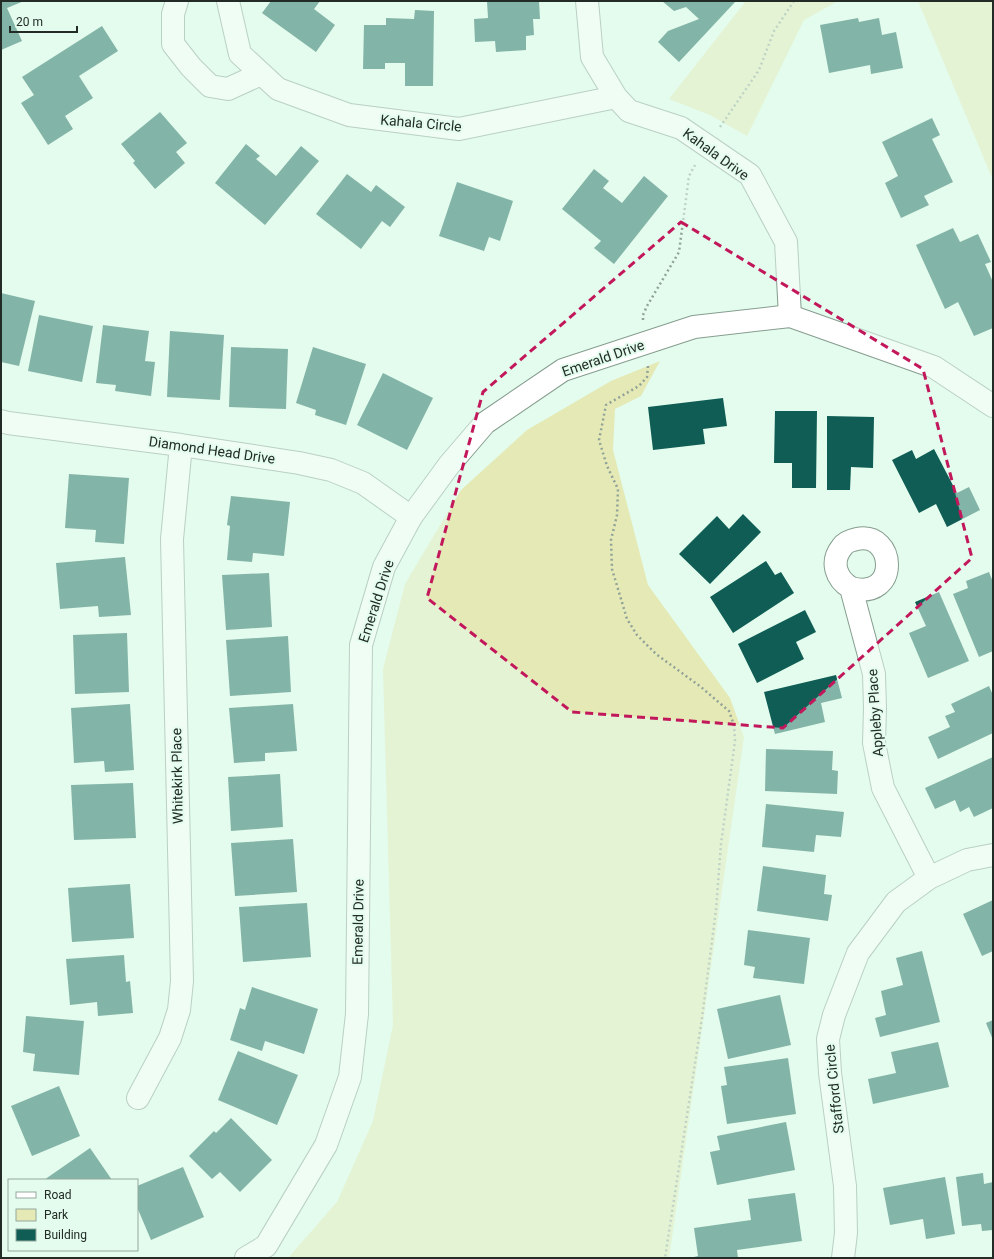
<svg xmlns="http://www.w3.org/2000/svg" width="994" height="1259" viewBox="0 0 994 1259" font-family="Roboto,sans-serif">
	<rect width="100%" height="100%" fill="#e3fced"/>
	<path fill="#e5e9b5" d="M746,1H838L804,20L747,136L710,115L669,99Z
		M918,1H993V180Z
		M660,361L641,396L615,409L613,450L648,585L730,698L744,737L669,1258H288L337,1202L373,1121L393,1025L383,669L405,584L461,490L527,430L611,381Z"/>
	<path fill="#0f5d54" d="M1,1H24L7,8L22,41L1,50Z
		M271,1H320L314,9L335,25L316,52L262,13Z
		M487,1H539L540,19H533L534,35L526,36V50L496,52L495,41L475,42L474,19L488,18Z
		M662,1H736L679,62L658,42L668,31L699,19L686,7L674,11Z
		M415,10L434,11L433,86H405V63H385V69H363L364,25H386V18L414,19Z
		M858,18L859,22L879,18L882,35L896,32L903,68L871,74L870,65L829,73L820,25Z
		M102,26L118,51L79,76L93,98L65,116L73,129L48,145L21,103L34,95L22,77Z
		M160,112L187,143L176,152L185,163L155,189L133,163L135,161L121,144Z
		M932,118L940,135L932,139L953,182L924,196L929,205L901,218L885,183L898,176L882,142Z
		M246,144L260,156L256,159L276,176L301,146L319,161L265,225L215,183Z
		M594,169L609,181L603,188L622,203L644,176L668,196L614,264L594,248L601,241L562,209Z
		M347,174L371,192L376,185L405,207L390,227L382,221L361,249L316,214Z
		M457,182L513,201L500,241L489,237L484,251L439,236Z
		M953,228L960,242L978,234L991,262L985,264L993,282V328L974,336L958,302L945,309L916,245Z
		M1,293L35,301L19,366L1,362Z
		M39,315L93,326L82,382L28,371Z
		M103,325L149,331L145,361L155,362L151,396L115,391L116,385L96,383Z
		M170,331L224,335L220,400L167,397Z
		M231,347L288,349L286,409L229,407Z
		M313,347L366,364L346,425L315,415L316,410L296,403Z
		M383,373L433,398L407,450L357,425Z
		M723,398L727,426L703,429L705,444L653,450L648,407Z
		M775,411H817L816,488H792V463H774Z
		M827,416L874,417L873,468L851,467L850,490H827Z
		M934,449L957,493L969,487L980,510L947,527L936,504L919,513L892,460L912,450L916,459Z
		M69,474L129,478L124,544L95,542L96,530L65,528Z
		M231,496L290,502L284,556L253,553L252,562L227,560L230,526L227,525Z
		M743,514L761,532L710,584L679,554L717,516L729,529Z
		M125,557L131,615L99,617L98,606L60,609L56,563Z
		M766,561L775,575L781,572L794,593L733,633L710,597Z
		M989,572L993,582V651L979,657L953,594L968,588L966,581Z
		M269,573L272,627L226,630L222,575Z
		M939,592L969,661L928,678L909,633L926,626L915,602Z
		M805,610L816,632L796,642L804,659L757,683L738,644Z
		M127,633L129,692L75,694L73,635Z
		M288,636L291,692L230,696L226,640Z
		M836,675L842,698L821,703L825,722L775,734L764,692Z
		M989,686L993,695V733L938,759L928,737L950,727L945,716L955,712L951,704Z
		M130,704L134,770L105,772L104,761L74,763L71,708Z
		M293,704L297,751L265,753V761L234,763L229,708Z
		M766,749L833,751L832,770L838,771L837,794L765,791Z
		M993,757V808L974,817L969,807L960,812L955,800L935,809L925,788Z
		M280,774L283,827L231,831L228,777Z
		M133,783L136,838L74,840L71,785Z
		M766,804L844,812L841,837L816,835L814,852L762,847Z
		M293,839L297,892L235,896L231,843Z
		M763,866L826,875L824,894L832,895L828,921L757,911Z
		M130,884L134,938L72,942L68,888Z
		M993,900V951L982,956L963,914Z
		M307,903L311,957L243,962L239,907Z
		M748,930L810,938L804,984L753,978L755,967L744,965Z
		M922,951L940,1022L880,1037L875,1018L886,1015L881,991L903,985L896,958Z
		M124,955L126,982L130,981L133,1013L98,1016L97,1002L70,1005L66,959Z
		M252,987L318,1009L304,1054L265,1041L262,1051L230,1040L240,1008L245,1010Z
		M780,995L791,1045L728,1059L717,1009Z
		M26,1016L84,1021L79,1075L33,1071L35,1054L23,1052Z
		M993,1020V1040L986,1023Z
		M938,1042L949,1087L873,1104L868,1079L896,1073L891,1052Z
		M238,1051L298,1075L277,1125L218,1100Z
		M788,1058L796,1114L727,1124L721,1086L727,1085L724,1067Z
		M59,1086L80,1136L32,1156L11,1106Z
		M231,1118L272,1160L240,1192L220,1172L212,1179L189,1156L214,1131L216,1133Z
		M786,1122L795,1170L717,1185L710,1152L720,1150L717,1136Z
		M90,1148L112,1180H44Z
		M183,1167L204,1217L151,1240L137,1207V1186Z
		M983,1173L984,1184L993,1182V1230L982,1231L981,1224L962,1226L956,1177Z
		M945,1177L955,1234L926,1239L923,1219L890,1225L883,1188Z
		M795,1193L802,1241L737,1250L738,1258H690L698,1256L694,1228L751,1220L748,1199Z"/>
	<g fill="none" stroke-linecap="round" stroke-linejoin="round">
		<defs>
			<path id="street" d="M177,1L173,14V44L191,67L210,86L228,89L261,74
				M228,1L240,54L278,89L349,115L459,129L616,97L592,57L587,1
				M616,97L629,111L681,128L750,175L786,242L790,316
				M1,421L8,423L181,445L299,463L331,470L363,483L411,517
				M851,588C836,579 830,562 842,547C845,542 852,540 857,539C896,531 900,601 851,588L874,674L875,708L874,743L883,788L929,878
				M138,1098L170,1038L179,1010L182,981L172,539L181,445
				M843,1258L846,1233L845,1186L830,1073L828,1039L834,1015L858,953L896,902L929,878L967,860L993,855"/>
			<path id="secondary" d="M246,1258L266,1246L326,1145L350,1077L357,1014L361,645L384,567L411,517L449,465L485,423L563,370L694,327L790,316L934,367L993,406"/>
		</defs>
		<use href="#street" stroke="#869d8f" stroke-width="24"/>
		<use href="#secondary" stroke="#869d8f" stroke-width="24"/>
		<path stroke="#91a398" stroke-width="2.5" stroke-dasharray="2 3" stroke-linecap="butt" d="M720,127L759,70L774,31L794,1
			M643,320V315L647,306L679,252L689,176L695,165
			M648,366L647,377L639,386L606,405L599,440L607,466L618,489L617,515L611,540L612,569L627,619L637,635L656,654L701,687L729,711L734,725L735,741L721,844L716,910L702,1018L665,1258"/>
		<use href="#street" stroke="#fff" stroke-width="22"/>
		<use href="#secondary" stroke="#fff" stroke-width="22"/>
	</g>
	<path d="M0 0H994V1259H0ZM681,222L923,369L972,558L783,728L572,712L427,598L483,392Z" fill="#e3fced" fill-opacity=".55" fill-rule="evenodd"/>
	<path fill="none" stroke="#c2185b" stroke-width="3" stroke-dasharray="8 5" stroke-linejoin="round" d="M681,222L923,369L972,558L783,728L572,712L427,598L483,392Z"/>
	<g text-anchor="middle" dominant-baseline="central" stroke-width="4" stroke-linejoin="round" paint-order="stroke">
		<g font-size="14" fill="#222b25" stroke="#e3fced">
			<text transform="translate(421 123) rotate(5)">Kahala Circle</text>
			<text transform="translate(716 154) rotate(36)">Kahala Drive</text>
			<text transform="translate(603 358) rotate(-19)">Emerald Drive</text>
			<text transform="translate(212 450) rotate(8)">Diamond Head Drive</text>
			<text transform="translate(376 601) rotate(-72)">Emerald Drive</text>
			<text transform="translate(875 713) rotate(-94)">Appleby Place</text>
			<text transform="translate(177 776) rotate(-91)">Whitekirk Place</text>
			<text transform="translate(358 922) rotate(-89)">Emerald Drive</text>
			<text transform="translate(834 1089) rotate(-96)">Stafford Circle</text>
		</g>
	</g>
	<rect width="994" height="1259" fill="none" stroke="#222b25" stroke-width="4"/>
	<rect x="8" y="1179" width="130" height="72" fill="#e3fced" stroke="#96a89d"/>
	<rect x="16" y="1192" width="20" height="6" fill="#ffffff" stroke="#96a89d"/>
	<text x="44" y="1199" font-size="12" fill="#222b25">Road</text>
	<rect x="16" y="1209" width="20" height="12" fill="#e5e9b5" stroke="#96a89d"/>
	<text x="44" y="1219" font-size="12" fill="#222b25">Park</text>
	<rect x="16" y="1229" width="20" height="12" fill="#0f5d54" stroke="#96a89d"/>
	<text x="44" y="1239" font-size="12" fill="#222b25">Building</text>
	<path d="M10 26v6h67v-6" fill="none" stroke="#222b25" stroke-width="2"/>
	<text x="16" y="26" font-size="12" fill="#222b25" stroke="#e3fced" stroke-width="3" paint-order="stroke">20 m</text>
</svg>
